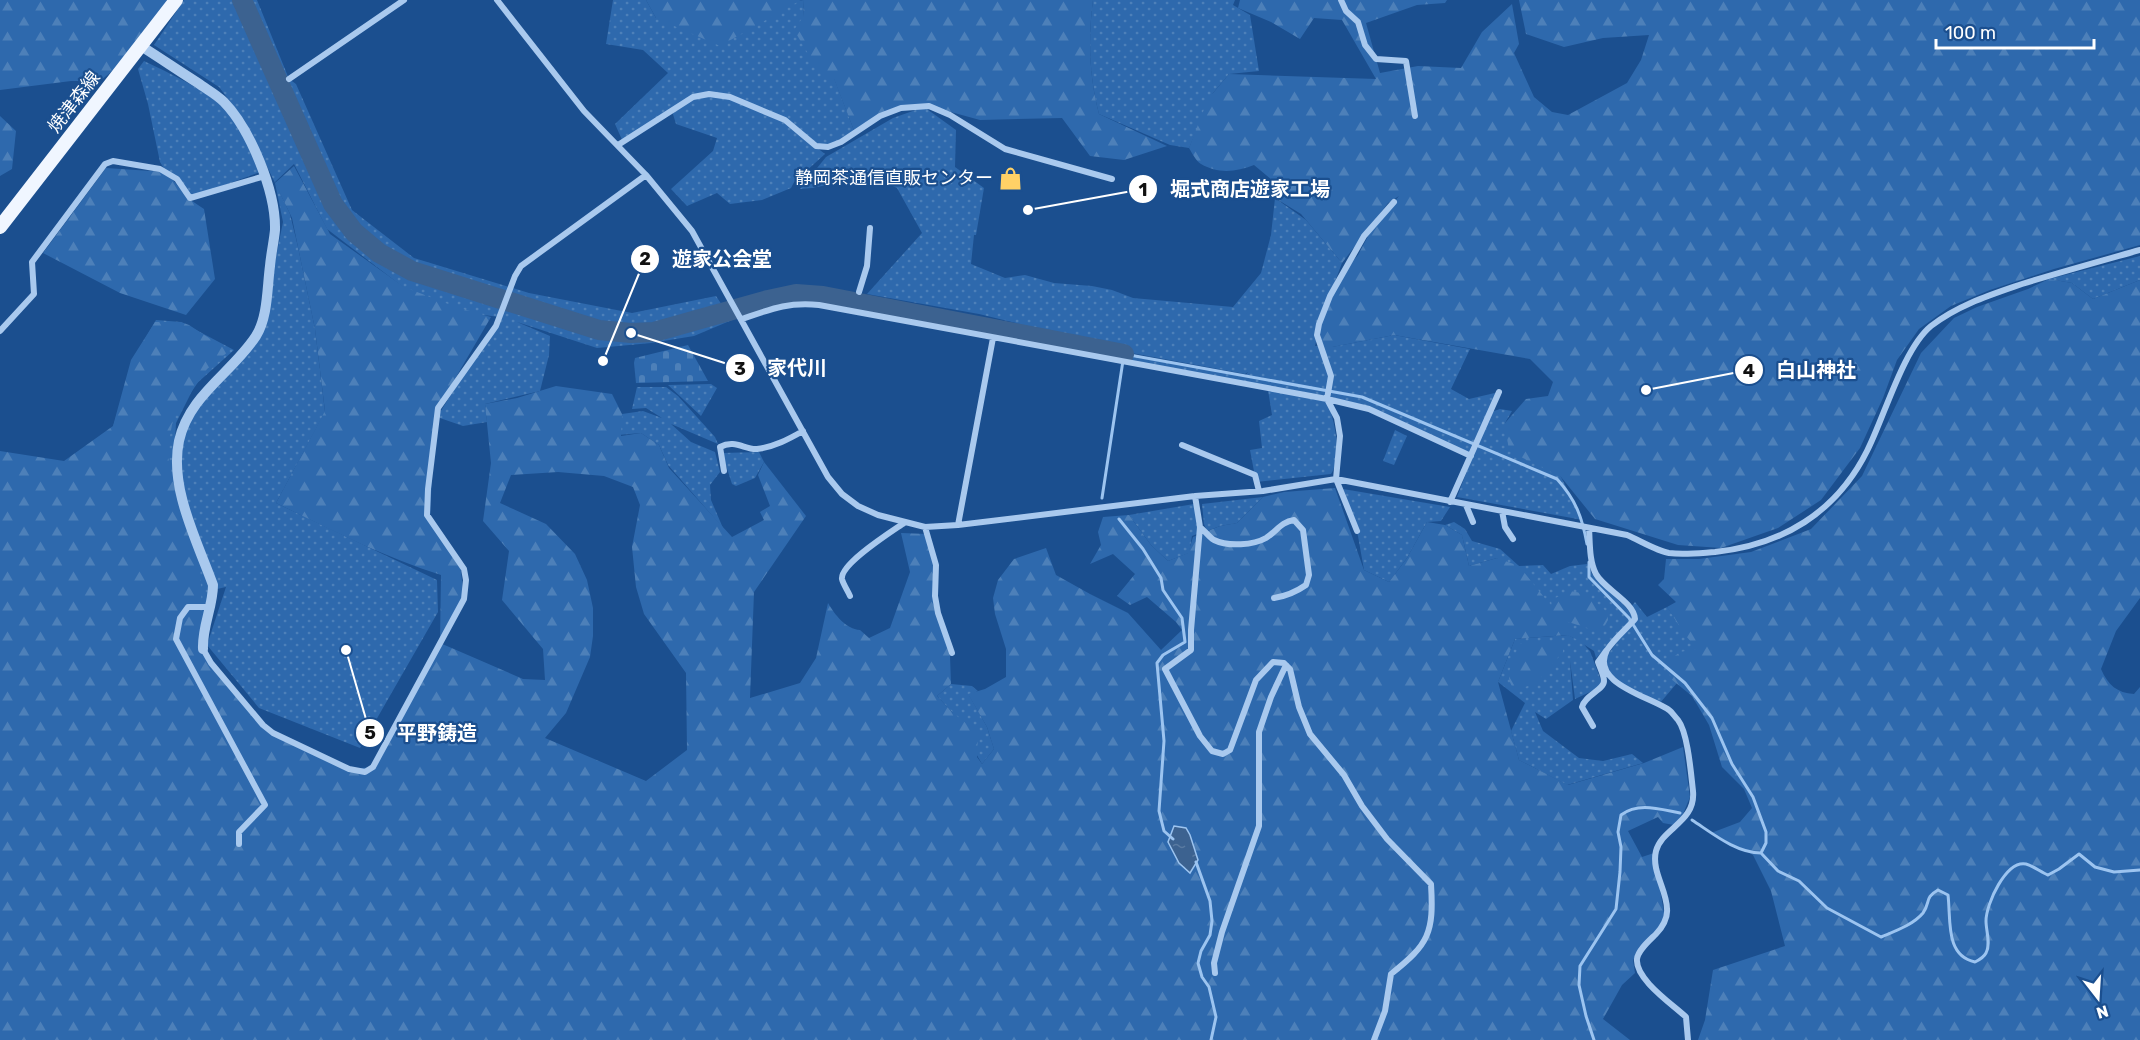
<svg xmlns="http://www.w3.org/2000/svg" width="2140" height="1040" viewBox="0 0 2140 1040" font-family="Rubik,'Noto Sans JP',sans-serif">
	<defs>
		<pattern id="grass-dots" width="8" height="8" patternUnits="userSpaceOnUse" patternTransform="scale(1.5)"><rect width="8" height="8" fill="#2e69ad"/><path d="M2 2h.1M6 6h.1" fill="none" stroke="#4d80b9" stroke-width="1.8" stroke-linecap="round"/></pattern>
		<pattern id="forest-firs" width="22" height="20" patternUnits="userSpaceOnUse" patternTransform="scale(1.5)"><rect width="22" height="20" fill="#2e69ad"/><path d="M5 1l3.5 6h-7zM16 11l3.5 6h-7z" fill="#4d80b9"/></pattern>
		<pattern id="cemetery-stones" width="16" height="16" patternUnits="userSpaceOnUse" patternTransform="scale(1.5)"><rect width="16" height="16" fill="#2e69ad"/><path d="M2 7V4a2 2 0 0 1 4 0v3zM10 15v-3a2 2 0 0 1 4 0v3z" fill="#4d80b9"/></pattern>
		<pattern id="water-ripples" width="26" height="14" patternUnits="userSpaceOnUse" patternTransform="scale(1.5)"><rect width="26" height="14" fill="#3c6290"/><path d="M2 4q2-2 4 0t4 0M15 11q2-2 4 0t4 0" fill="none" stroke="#597aa1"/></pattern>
	</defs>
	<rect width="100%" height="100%" fill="#1b4f8f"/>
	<path fill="url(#grass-dots)" fill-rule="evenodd" d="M184,0H257L289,79L296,84L352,210L414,258L529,293L632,313L716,296L732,320L694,336L651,343L597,348L517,322L550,336L549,355L540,391L485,404L487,422L463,426L437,417L500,317L467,313L411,293L327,229L294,164L275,182L290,214L298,247L315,329L325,412L276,503L437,580L438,612L360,748L259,708L207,645L226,587L217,589L213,585L198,650L239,835L112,430L135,356L156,320L181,322L234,350L195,385L176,423L173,476L187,425L202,396L261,331L283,222L275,183L245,121L219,87L154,45Z
		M613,0H646L656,18L804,0L803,17L834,78L855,133L828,147H816L825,154L794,182L791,188L762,200L730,204L717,193L687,206L671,189L713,151L717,138L676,124L672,111L623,142L615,124L668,73L643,50L606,44Z
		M1093,0H1235L1233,5L1250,15L1259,71L1229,74L1213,93L1189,148L1170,145L1099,114C1089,76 1088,38 1093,0Z
		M144,61C180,78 219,96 244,128C253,139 257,158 263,171L190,198L177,179L166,172L160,162L148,104L138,69Z
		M924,107L956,130L955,167L984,188L976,235H974L971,264L1005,278L1025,275L1054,283L1092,286L1112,290L1133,298L1233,307L1261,273L1271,235L1275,198L1306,220L1342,263L1322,316L1315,346L1332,347L1394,335L1470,349L1451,389L1469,399L1499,392L1491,412L1500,409L1512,411L1505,423L1561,477L1583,520L1457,497L1472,458L1394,419L1327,399C1333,419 1344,454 1331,474L1256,482L1250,450L1262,448L1259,421L1272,415L1268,390L799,301L749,316L744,299L798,289L837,291L1020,324L979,314L867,294L922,233L897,188L871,176L812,188L800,189L826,157L893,118ZM1126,352L1245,374L1248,372L1246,375L1286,382L1139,358Z
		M2140,256V280L2093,299L2072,283L2049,279Z
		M711,384L717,388L701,416L668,385Z
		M637,387H666L678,396L715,437L718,444L671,424L691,442L715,452L720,472L710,485L711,500L723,528L668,465L659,445L641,433L618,435L622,414L643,411L662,418L646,408L632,409Z
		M1395,430L1407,436L1394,465L1383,461Z
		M759,452L764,462L755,478L736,486L732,484L722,453Z
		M1343,489L1450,507L1441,521L1427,522L1407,558L1389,582L1364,570L1358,536Z
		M1263,497L1237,523L1220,526L1207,531L1204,524L1202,504Z
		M1194,504L1200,527L1197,534L1192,536L1189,553L1168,561L1151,545L1129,515Z
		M1454,522L1465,529L1472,541L1500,549L1519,566L1543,565L1551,574L1570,566L1587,564L1592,574L1611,590L1633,616L1630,608L1635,602L1647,617L1667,607L1698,649L1672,678L1677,683L1660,703C1636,693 1612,687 1605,659L1629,625L1596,658L1594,651L1583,644L1590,651L1603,686L1575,699L1570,661L1573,700L1546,719L1535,712L1543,731L1579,758L1603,761L1632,754L1643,763L1567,785L1519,760L1511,731L1525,703L1498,682L1515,639L1568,635L1574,638L1497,558L1469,566L1462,535L1445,525Z
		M951,684L972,686L978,691L969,695L987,727L994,749L982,764L952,712L937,696Z"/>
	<path fill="url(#forest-firs)" fill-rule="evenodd" d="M0,0H167L136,52L100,81H71L0,90Z
		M646,0H801L720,46L656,18Z
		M804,0H1093C1088,38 1089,76 1099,114L1167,146L1124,160L1090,156L1062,118L980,120L929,106L901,108L855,133L834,79L819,72L794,30L803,17Z
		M1240,0H1447L1445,3L1417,5L1366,23L1380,73L1418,66L1461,68L1482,32L1512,4L1519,44L1514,53L1534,97L1552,112L1568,115L1627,83L1641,60L1649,35L1603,38L1564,47L1526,34L1519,0H2140V245L2054,269L1990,290L1951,306L1919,329L1897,360L1883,398L1860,448L1821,500L1778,528L1721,548L1678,545L1595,519L1561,477L1509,451L1505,423L1526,399L1548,396L1553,382L1530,359L1394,335L1322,349L1319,324L1342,274L1358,255L1374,225L1399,196L1388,203L1342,263L1301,214L1275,198L1278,185L1254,165C1236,172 1218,174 1201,164C1196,161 1192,153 1189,148L1208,99L1229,74L1376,79L1342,20L1314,18L1300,39L1271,22L1238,8Z
		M0,116L16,131L12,169L0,176Z
		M294,166L330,234L404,287L456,307L491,317L438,408L433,448L430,521L460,562L464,599L440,643L523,679L545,680L543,649L502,600L509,551L483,521L491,463L485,404L517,398L556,386L612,394L622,414L621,436L641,433L659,445L669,468L732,537L764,520L760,512L770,506L758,475L764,462L806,516L754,592L750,698L800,683L816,658L828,603C835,615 846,629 860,630L869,638L890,628L910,572L901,533L927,534L936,565V598L950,656L951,684L937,696L952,712L978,733L977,757L982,764L994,749L987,727L968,694L985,689L1006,677V649L995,614L993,598L998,580L1014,559L1046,548L1056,575L1090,594L1128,613L1161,650L1182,630L1176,622L1147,597L1130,605L1117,596L1135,574L1113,554L1090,564L1101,545L1098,532L1103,517L1129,515L1151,545L1168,561L1188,553L1193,537L1220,526L1237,523L1263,497L1284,492L1335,488L1364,570L1389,582L1407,558L1427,522L1445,525L1462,535L1469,566L1497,558L1519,566L1552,607L1551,600L1570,591L1587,594L1607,612L1608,620L1604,627L1597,631L1565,621L1587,648L1576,639L1567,635L1515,639L1498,682L1519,760L1568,785L1644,763L1683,747L1690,797L1683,814L1674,825L1663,823L1658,817L1628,831L1642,857L1654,853L1665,919L1633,960L1635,973L1622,985L1603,1019L1630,1040H0V451L64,461L113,426L131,360L155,322H181L189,325L229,351L207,369L173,419L167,453L180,506L200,558L203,649L263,725L349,769L373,767L440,643L441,575C383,557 330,529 276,503L325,411L315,329L292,218L275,183ZM558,472L604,476L633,487L640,505L632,547L636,587L644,614L686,673L687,750L646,781L545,738L566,713L590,657L593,636V608L587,580L575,554L546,524L500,503L511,475Z
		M106,168L166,172L189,199L204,209L215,279L186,315L120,293L43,253Z
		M2049,279L2072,283L2093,299L2140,280V598L2116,631L2101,669C2108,685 2117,693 2134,694L2140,687V1040H1698L1705,1020L1713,970L1785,946L1771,891L1753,855L1711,833L1740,822L1752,808L1744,789L1722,767L1709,725L1692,696L1671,679L1667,662L1680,652L1697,649L1686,636L1667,607L1676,602L1658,585L1664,579L1666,559H1699L1751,552L1811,529L1862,476L1921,353L1954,318L1977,307L2028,289Z
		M1563,641V652C1546,669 1541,687 1514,689C1502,675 1515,660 1519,644Z"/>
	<path fill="url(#cemetery-stones)" d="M688,345L708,381L636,383L634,363L635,358Z"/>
	<path fill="url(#water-ripples)" stroke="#9cc4f0" stroke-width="1.5" d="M1174,826L1186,828L1190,835L1198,860L1190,873L1179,863L1168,842Z"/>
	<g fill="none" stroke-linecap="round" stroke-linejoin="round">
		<path stroke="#9cc4f0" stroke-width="3" d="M1102,498L1124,354L1362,397L1557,479C1576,500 1582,517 1587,544
			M1119,519L1143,549L1161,578L1163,590L1182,618L1185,642L1163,655L1157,663L1164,741L1159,811L1164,831L1173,839
			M1589,562V577L1629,618L1652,655L1685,683L1712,718L1732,764L1753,797L1766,832V843L1761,853
			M1692,820C1712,833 1736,853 1761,853L1778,871L1799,881L1827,908L1881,937C1895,931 1913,925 1923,913C1931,902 1924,898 1938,890L1948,895C1951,920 1945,956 1975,962C1979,960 1984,957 1986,953C1991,944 1986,931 1986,921C1986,904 2006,860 2026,864C2033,866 2041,872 2048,875L2059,869L2079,854L2095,867L2114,872L2140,870
			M1196,862L1210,901L1212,921L1210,935L1201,951L1198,963L1202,977L1209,987L1216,1017L1211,1040
			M1594,1040L1586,1016L1579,985L1580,966L1616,909L1620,872L1621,847L1618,832L1621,815C1638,802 1659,809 1680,813"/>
		<path stroke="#3c6290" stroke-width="20" d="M242,0L333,204L354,232L379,253L412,271L599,330L631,333L654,332L768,300L796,294L823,296L1124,354"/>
		<path stroke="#a9c9ee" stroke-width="6" d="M497,0L584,111L646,175L692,231L828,477L842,494L858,506L878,515L925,527L958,525L1195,496L1263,491L1336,479L1627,535C1639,540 1657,551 1669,553C1684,555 1700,553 1715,552C1782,545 1836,513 1867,451C1884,418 1903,349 1931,326C1958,305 1990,295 2022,284C2061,272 2101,261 2140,250
			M1341,0L1346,11L1358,22L1365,45L1376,59L1406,61L1415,116
			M289,79L404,0
			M618,145L693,97L709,94L730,97L785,120L816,146L828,147L841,142L880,116L901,108L929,106L950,115L1005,149L1112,179
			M859,292L867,266L870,228
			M742,319C771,309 787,302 819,305L1327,399L1369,409L1471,456
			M0,331L34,294L32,262L105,164L113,161L160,169L177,179L190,198L265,176
			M1182,445L1255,475L1259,491
			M724,471L720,447C735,439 745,450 757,449C774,447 789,439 803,431
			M1195,496L1200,527L1191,630V650L1165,669L1200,736L1212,751L1223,754L1230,750L1256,680L1273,662L1284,663L1290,669L1299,707L1310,734L1344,775L1362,806L1387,839L1431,884C1434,933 1429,944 1391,974L1385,1011L1374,1040
			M1450,502L1499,392
			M1466,505L1473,522
			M1502,511L1505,527L1513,539
			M958,525L993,338
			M925,527L936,565L935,596L938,613L952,653
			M1200,527C1205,531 1209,537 1214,540C1228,547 1254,545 1266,538C1277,531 1281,522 1294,520L1303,530L1309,575L1306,585C1296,592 1287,596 1274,598
			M1589,528C1590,542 1589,561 1596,574C1604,589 1634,602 1635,619C1626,629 1614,639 1607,650C1589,683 1651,697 1669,710C1672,712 1675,717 1678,720C1688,733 1691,774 1693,791C1696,822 1662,828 1656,851C1651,871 1667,890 1667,909C1668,918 1662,928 1656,934C1650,940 1638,950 1637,959C1635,979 1672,1004 1686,1017L1688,1040
			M1357,531L1336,479L1340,436L1337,418L1327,399L1331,376L1317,335L1319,324L1330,296L1364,236L1394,202
			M850,596C848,591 843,584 842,579C840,564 891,532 904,523
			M210,607H188L180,618L176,639L265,805L239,832V844
			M203,649L211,663L263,725L273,733L349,769L365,772L373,767L464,599L466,580L464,569L427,515L428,489L438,408L496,326L515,276L521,266L646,175
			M1593,726L1582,707C1585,695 1604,690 1604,681C1604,675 1600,668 1598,662L1606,651
			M1215,973L1214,963L1222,932L1259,826V732L1271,697L1286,665"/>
		<path stroke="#a9c9ee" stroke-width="10" d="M141,46C160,58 179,71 198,83C206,89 216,94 224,102C250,129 276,191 275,230C274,241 271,254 270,266C267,288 268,317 256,336C232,373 189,395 179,441C169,487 197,541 213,585C213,607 202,626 203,649"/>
		<path stroke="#f0f6ff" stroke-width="14" d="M0,227L176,0"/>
	</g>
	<defs>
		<symbol id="shop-bare" viewBox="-9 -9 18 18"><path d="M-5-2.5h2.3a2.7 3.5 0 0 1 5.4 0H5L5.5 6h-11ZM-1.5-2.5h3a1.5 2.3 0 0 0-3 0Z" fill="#ffd166" stroke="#1b4f8f" stroke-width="2.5" paint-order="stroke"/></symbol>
	</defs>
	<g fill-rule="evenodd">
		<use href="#shop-bare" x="994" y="162" width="33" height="33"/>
	</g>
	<g text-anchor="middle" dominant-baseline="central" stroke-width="4.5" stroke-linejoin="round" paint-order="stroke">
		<g font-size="18" fill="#fff" stroke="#1b4f8f">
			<text transform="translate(74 102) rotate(-52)">焼津森線</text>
		</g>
		<g font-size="18" fill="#fff" stroke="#1b4f8f" text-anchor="end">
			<text x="993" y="178">静岡茶通信直販センター</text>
		</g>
	</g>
	<path fill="none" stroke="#fff" stroke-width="2" d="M1028 210L1143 189M603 361L645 259M631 333L740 368M1646 390L1749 370M346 650L370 733"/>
	<g fill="#fff" stroke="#1b4f8f" stroke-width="2">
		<circle cx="1028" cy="210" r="6"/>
		<circle cx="603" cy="361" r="6"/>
		<circle cx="631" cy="333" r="6"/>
		<circle cx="1646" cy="390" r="6"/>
		<circle cx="346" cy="650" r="6"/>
		<circle cx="1143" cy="189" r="15"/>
		<circle cx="645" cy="259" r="15"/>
		<circle cx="740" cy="368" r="15"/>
		<circle cx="1749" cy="370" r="15"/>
		<circle cx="370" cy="733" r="15"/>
	</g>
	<g font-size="18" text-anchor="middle" font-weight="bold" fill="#111">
		<text x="1143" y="196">1</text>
		<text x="645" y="265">2</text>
		<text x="740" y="375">3</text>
		<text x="1749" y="377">4</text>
		<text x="370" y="739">5</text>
	</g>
	<g font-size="20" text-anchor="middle" font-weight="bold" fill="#fff" stroke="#1b4f8f" stroke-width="4.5" stroke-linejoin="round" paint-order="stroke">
		<text x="1250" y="196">堀式商店遊家工場</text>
		<text x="722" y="266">遊家公会堂</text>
		<text x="797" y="375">家代川</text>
		<text x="1816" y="377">白山神社</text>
		<text x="437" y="740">平野鋳造</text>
	</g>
	<g transform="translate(2098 998) rotate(163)" stroke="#1b4f8f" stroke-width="4.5" paint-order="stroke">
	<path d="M0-4.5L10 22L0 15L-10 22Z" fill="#ffffff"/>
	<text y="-9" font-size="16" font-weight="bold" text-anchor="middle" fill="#ffffff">N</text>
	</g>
	<path d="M1936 39v9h158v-9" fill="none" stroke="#ffffff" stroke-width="3"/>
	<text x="1945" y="39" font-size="18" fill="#ffffff" stroke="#1b4f8f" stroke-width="4.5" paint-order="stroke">100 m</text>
</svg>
